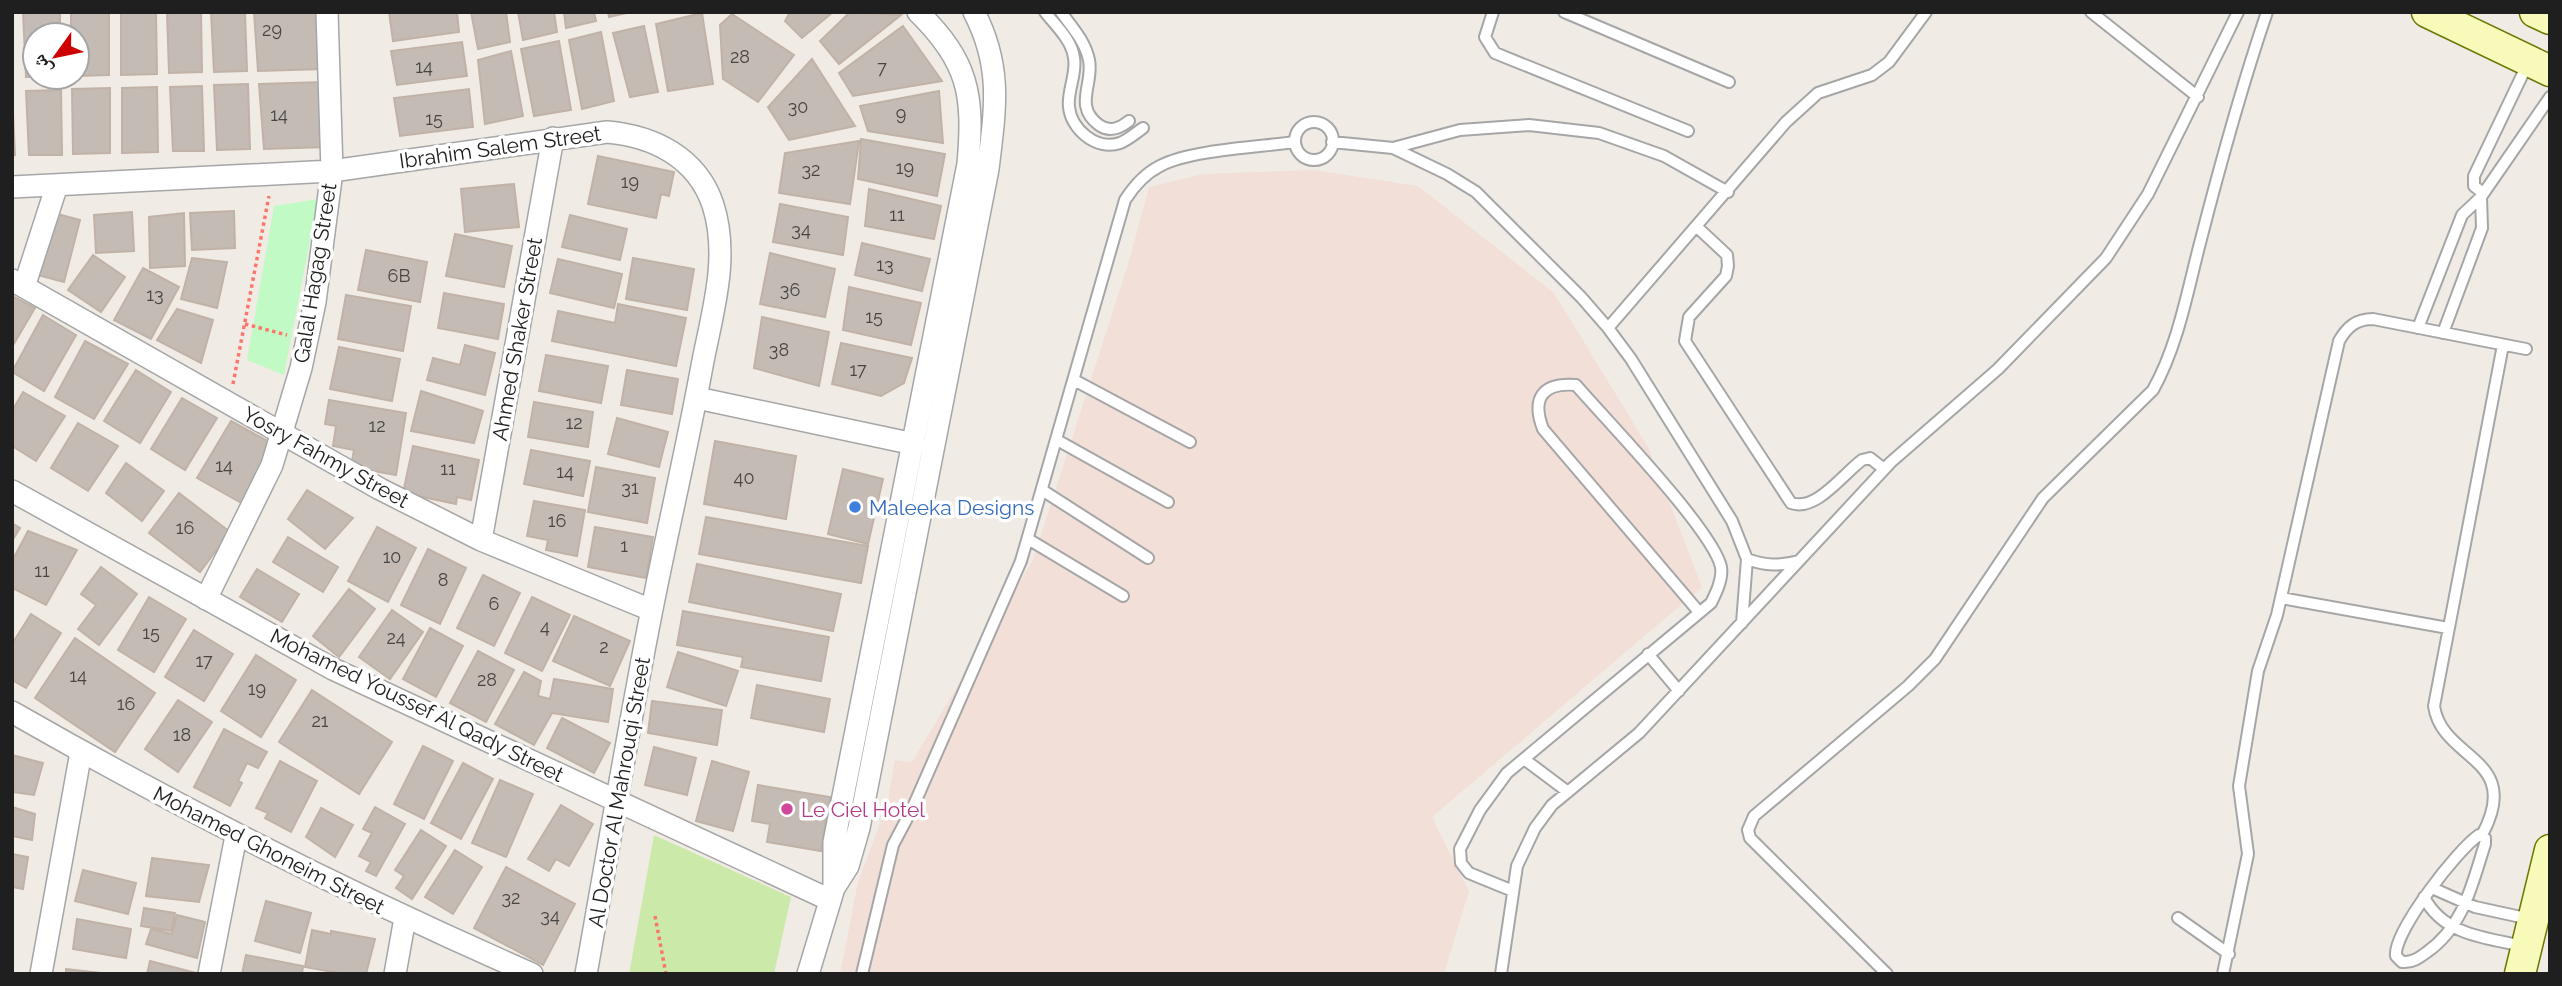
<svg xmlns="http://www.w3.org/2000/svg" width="2562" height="986" viewBox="0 0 2562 986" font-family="Raleway,'Noto Naskh Arabic',sans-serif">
	<rect width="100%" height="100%" fill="#f0ece5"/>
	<path fill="#f1dfd8" d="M1313,170L1418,186L1554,293L1648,447L1702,587L1432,817L1469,891L1444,974H840L858,882L887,805L895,760L912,762L1033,560L1130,258L1149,187L1203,174Z"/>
	<path fill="#cbeaaa" d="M654,835L791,897L774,974H629Z"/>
	<path fill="#c2fac5" d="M318,199L284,375L247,360L274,206Z"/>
	<path fill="#c4bbb4" stroke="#c1b2a7" stroke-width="2" d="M23,12H60V35H35V77H26Z
		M71,12H109V75L77,76V35H71Z
		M121,12H156L157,74L121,75Z
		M167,12H201L202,72L169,73Z
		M211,12H245L247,71L214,72Z
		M254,12H323L325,69L258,71Z
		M389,12H457L459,32L393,41Z
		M471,12H506L510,42L478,49Z
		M518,12H554L557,32L523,40Z
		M564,12H594L596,21L566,28Z
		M608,12H631L609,17Z
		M790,12H833L802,38L785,21Z
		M850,12L901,15L839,64L820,41Z
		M702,13L713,84L668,91L656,24Z
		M732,14L794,55L758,102L723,79L720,25Z
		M644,26L658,92L630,97L613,33Z
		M903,26L942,81L853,96L839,73Z
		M601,32L614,101L582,109L569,40Z
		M559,41L571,110L534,116L521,49Z
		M462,42L467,76L397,85L391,51Z
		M511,51L523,116L485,124L478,60Z
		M812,59L855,126L789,140L768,107Z
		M323,82L328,147L264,149L259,84Z
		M248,84L250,149L217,150L214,85Z
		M202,86L204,151H173L170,87Z
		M157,87L158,152L122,153V88Z
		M110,88V153L73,154L72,89Z
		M469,89L473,127L400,136L394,98Z
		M61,90L62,155H29L26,91Z
		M12,91L15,155L12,156Z
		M939,91L943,143L868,131L860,106Z
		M861,139L945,154L937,196L858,179Z
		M859,141L850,204L779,193L785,153Z
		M598,156L674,172L669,196L661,194L656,218L588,204Z
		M514,184L519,227L465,232L461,189Z
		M869,189L941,206L934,239L865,226Z
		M780,204L848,217L843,255L773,242Z
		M234,211L235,248L192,250L190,213Z
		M50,212L80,220L64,282L34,274Z
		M132,212L134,251L96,253L94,215Z
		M184,213L185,266L150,268L149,217Z
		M570,215L627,229L620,260L562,247Z
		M455,234L512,246L504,287L446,276Z
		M862,243L930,259L922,291L855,275Z
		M366,250L427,262L420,302L358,290Z
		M770,253L835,269L825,317L760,304Z
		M93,255L125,277L101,312L68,290Z
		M192,258L227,262L217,308L181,299Z
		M633,258L694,269L687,310L626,299Z
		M558,259L622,274L614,308L550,293Z
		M143,268L179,287L151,339L114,320Z
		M849,287L921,303L911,345L843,330Z
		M444,293L504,304L498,339L438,328Z
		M346,295L411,306L403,351L338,339Z
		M12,296L35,308L12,347Z
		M618,304L686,318L676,366L552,341L558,311L615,323Z
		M177,309L213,320L201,363L157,340Z
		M43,315L76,335L44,391L12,372Z
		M762,317L829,332L819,386L754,368Z
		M85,341L128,364L94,419L55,397Z
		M841,343L912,358L904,383L881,396L832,384Z
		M465,345L495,353L485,395L427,380L433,358L460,365Z
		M339,347L400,359L392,401L330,389Z
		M546,355L608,366L601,403L539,391Z
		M136,370L171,392L140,443L104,421Z
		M627,370L678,379L672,414L621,405Z
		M421,391L483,411L474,443L411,431Z
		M23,392L65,416L36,461L12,446V411Z
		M182,398L217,418L185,470L151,449Z
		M329,400L406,413L396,475L351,467L354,450L333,446L336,426L325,424Z
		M534,402L593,412L588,447L528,437Z
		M617,418L668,432L659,467L608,454Z
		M231,421L275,445L243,504L197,478Z
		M78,423L118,446L88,491L51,468Z
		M715,441L796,456L786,519L704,504Z
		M413,446L479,460L471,500L457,497L456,504L403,493Z
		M531,450L590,461L583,496L524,484Z
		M126,463L164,491L142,521L106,493Z
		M596,467L655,478L647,523L588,512Z
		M843,469L883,479L868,544L828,534Z
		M307,490L353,518L325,549L288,519Z
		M179,493L230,532L200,572L149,533Z
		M534,501L585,510L577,556L546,550L548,540L527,536Z
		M706,517L868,546L861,583L699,554Z
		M12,523L20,528L12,541Z
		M377,527L416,548L388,602L348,581Z
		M595,527L653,537L646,578L588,567Z
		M28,531L77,550L46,605L12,588V561Z
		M288,537L338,567L323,592L273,562Z
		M428,549L466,568L440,624L401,605Z
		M697,564L841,594L833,631L689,602Z
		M101,567L137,594L99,645L78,629L96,605L81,594Z
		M257,569L299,594L282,622L240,597Z
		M483,575L520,593L494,646L457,628Z
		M349,589L375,609L339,657L313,636Z
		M149,597L186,619L154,672L118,650Z
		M532,597L570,615L542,671L505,653Z
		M392,610L423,632L390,679L359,657Z
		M683,611L829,637L821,681L741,667L743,657L677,645Z
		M31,614L61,633L26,688L12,680V644Z
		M574,616L630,641L610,686L553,661Z
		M430,628L463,646L436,697L403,679Z
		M194,630L233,654L204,701L165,677Z
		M75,638L155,693L115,752L35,698Z
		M478,651L514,670L486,722L450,703Z
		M678,652L738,671L726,706L667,687Z
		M256,655L296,680L261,737L221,711Z
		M524,672L541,681L538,696L550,699L554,679L613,689L608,722L552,713L534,745L495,724Z
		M757,685L830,699L824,732L751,718Z
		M312,690L392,742L359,794L279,742Z
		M178,700L212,722L178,772L145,749Z
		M652,701L722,710L717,745L648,733Z
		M562,718L610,743L594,773L547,748Z
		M224,729L267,752L258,768L247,763L238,781L242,783L230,806L194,787Z
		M423,746L453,761L424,819L394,804Z
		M654,747L696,758L687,795L645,785Z
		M12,755L43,763L34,795L12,792Z
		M280,761L317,781L291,832L265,818L268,813L256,808Z
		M712,761L749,772L733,831L696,821Z
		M463,763L493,779L461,839L431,823Z
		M500,780L533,794L506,857L472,843Z
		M758,785L830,797L821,851L767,842L770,824L752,821Z
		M561,805L593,824L569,866L556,859L549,871L528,859Z
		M12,807L35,814L32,840L12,836Z
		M375,807L405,824L376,876L366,871L371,862L359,856L372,833L363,829Z
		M321,808L353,825L335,857L306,837Z
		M421,830L446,846L412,899L396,888L404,876L395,870Z
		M455,850L482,867L453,914L425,897Z
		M12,854L28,857L23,889L12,887Z
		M152,858L209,865L199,902L146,896Z
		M506,867L575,904L543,965L474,928Z
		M83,870L136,883L128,914L75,901Z
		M266,901L311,913L300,953L255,941Z
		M144,908L175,913L172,931L141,926Z
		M177,915L205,922L197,958L146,944L151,929L172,934Z
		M77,919L131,929L126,958L73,949Z
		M312,930L331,934V931L375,939L366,974H344L305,967Z
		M246,955L303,966L302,974H242Z
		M150,961L200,974H147Z
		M66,969L110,974H66Z"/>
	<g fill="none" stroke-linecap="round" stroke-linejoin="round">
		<defs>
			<path id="lane" d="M1045,12C1055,25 1072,40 1074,58C1077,74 1067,91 1069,107C1071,129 1096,151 1120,143C1128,140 1136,133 1143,128
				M1061,12C1072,27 1085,41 1089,60C1094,84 1073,106 1099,125C1110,133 1120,128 1129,121
				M1493,12L1485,37L1495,53L1688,131
				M1564,12L1729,82
				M2091,12L2198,97
				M1295 141a19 19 0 1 1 38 0a19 19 0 1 1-38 0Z
				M1332,142L1393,148L1447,174L1476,192L1581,297L1608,328L1631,359L1732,521L1747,559L1742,623
				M1393,148L1460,130L1529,125L1599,133L1664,156L1728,192
				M2483,193L2474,186V176L2528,63
				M1697,227L1727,255L1728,266L1726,276L1689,317L1685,341L1791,503C1816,512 1842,475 1862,460L1870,458L1884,469
				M1608,328L1786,122L1818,93L1872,75L1889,62L1926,12
				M2418,328L2462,215L2481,197L2550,97
				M2443,333L2482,228L2481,197
				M1074,380L1190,442
				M1057,440L1168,502
				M1042,490L1148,558
				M1028,539L1123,596
				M1747,559C1766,566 1780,566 1799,561
				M2281,598L2448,628
				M1648,654L1679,691
				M1524,759L1568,792
				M2479,835L2485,838V844C2472,884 2464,926 2427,952C2419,958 2412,963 2402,962L2396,956C2393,932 2458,849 2479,835Z
				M2482,835C2524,757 2442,761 2434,706L2503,345
				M2432,888L2475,907L2530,919
				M1513,891L1469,873L1461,863L1460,849L1480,810L1507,773L1711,603C1716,593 1723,579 1721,567C1713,530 1606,420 1576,385C1543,382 1531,398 1543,429L1699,612
				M2424,897C2443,935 2486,938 2523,946
				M2178,918L2229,954
				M862,974L893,845L913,807L1021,561L1125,200C1134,186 1144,174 1160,166C1189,150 1259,147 1295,142
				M1501,974L1517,866L1535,828L1552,805L1639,733L1891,462L1998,369L2106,258L2148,194L2238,12
				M1887,974L1750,838L1748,830L1754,816L1908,686L1935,659L2043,498L2153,390C2178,345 2187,293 2200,243C2220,165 2241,88 2267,12
				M2223,974L2248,854L2239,786L2258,671L2277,615L2339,341C2347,327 2356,319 2373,319L2526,349"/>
			<path id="street" d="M12,187L332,171L607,132C653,136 697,157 713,205C730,258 712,313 702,366C687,448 668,528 652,609C628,730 608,852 586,974
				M12,280L380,489L481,540L651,610
				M24,287L57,185
				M697,398L914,444
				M12,491L333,669L830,900
				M481,540L553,138
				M206,599L272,465L301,368L315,302L332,171L327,12
				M12,712C181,809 354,896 532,974
				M834,888V842L968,164C974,95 969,62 918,12
				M41,974L81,752
				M209,974L236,836
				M395,974L405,918
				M808,974L834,888L848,866L859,828L988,169C995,110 1003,68 974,12"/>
			<path id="secondary" d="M2427,12L2550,71
				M2535,12L2550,19
				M2520,974L2550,850"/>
		</defs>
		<use href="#lane" stroke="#a6a6a6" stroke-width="14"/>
		<use href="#street" stroke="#a6a6a6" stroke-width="24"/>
		<use href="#secondary" stroke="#6d7704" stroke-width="33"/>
		<path stroke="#fb776b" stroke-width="3.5" stroke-dasharray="3.5 3.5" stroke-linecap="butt" d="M245,324L287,335
			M233,384L269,196
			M655,916L666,974"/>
		<use href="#lane" stroke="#fff" stroke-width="10"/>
		<use href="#street" stroke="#fff" stroke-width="21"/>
		<use href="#secondary" stroke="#f8fab9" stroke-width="30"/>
	</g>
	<circle fill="#3f7fe0" stroke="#fff" stroke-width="2.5" cx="855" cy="507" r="7"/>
	<circle fill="#d1479c" stroke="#fff" stroke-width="2.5" cx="787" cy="809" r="7"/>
	<g text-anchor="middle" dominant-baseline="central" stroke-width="7" stroke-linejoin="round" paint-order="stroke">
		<g font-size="18" fill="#484644">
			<text x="272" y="29">29</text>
			<text x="740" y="56">28</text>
			<text x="424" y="66">14</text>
			<text x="882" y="67">7</text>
			<text x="798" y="106">30</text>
			<text x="901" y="113">9</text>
			<text x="279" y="114">14</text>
			<text x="434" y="118">15</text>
			<text x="905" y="167">19</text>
			<text x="811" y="169">32</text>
			<text x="630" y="181">19</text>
			<text x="897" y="214">11</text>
			<text x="801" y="229">34</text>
			<text x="885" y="264">13</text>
			<text x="399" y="275">6B</text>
			<text x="790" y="289">36</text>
			<text x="155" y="294">13</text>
			<text x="874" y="316">15</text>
			<text x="779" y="349">38</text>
			<text x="858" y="369">17</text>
			<text x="574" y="422">12</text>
			<text x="377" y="425">12</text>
			<text x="224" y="465">14</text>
			<text x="448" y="468">11</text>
			<text x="565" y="471">14</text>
			<text x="744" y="477">40</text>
			<text x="630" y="487">31</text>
			<text x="557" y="520">16</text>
			<text x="185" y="527">16</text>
			<text x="624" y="545">1</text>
			<text x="392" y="556">10</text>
			<text x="42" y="570">11</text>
			<text x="443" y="579">8</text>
			<text x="494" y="603">6</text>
			<text x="545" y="626">4</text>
			<text x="151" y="632">15</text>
			<text x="396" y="637">24</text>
			<text x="604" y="646">2</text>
			<text x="204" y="660">17</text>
			<text x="78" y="675">14</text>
			<text x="487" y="679">28</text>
			<text x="257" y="688">19</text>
			<text x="126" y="703">16</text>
			<text x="320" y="720">21</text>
			<text x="182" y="734">18</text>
			<text x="511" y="897">32</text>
			<text x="550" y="915">34</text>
		</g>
		<g font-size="21" fill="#1f1f1f" stroke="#fff">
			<text transform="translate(500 147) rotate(-8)">Ibrahim Salem Street</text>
			<text transform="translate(315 273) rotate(-81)">Galal Hagag Street</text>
			<text transform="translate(517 339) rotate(-80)">Ahmed Shaker Street</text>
			<text transform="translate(326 457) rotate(29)">Yosry Fahmy Street</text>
			<text transform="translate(417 705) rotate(26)">Mohamed Youssef Al Qady Street</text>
			<text transform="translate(619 792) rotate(-80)">Al Doctor Al Mahrouqi Street</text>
			<text transform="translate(269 850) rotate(27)">Mohamed Ghoneim Street</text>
		</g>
		<g font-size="21" fill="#366cbe" stroke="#fff" text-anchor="start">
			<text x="869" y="507">Maleeka Designs</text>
		</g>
		<g font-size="21" fill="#b23c85" stroke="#fff" text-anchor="start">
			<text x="801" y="809">Le Ciel Hotel</text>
		</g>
	</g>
	<rect width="2562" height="986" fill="none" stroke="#1f1f1f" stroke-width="28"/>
	<g transform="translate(56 56) rotate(237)"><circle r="33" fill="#ffffff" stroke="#a5a5a5" stroke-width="2"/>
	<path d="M0-5L12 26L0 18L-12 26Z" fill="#ce0003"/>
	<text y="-10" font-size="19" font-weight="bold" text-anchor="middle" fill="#1f1f1f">ش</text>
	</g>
</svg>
